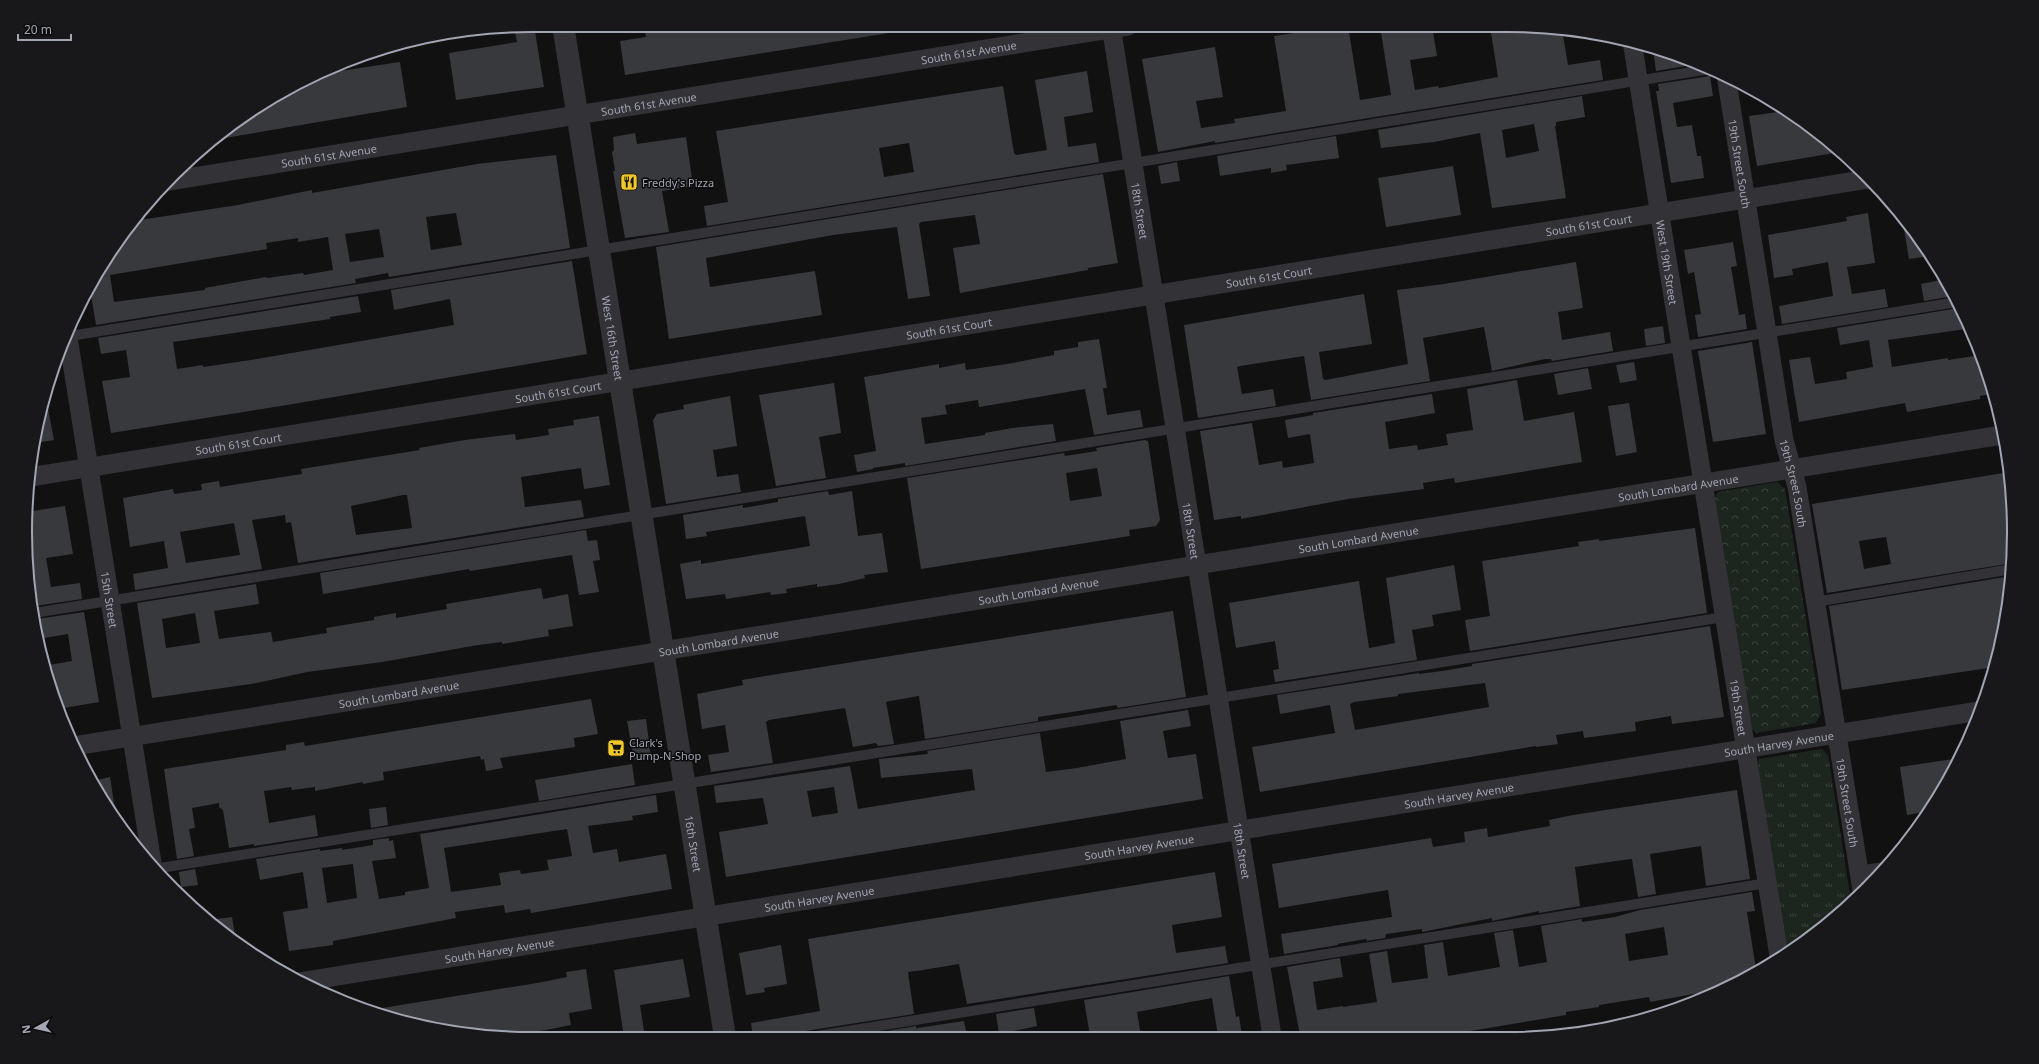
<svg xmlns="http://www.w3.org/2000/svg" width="2039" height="1064" viewBox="0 0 2039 1064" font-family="'Noto Sans',sans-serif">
	<defs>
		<pattern id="grass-tufts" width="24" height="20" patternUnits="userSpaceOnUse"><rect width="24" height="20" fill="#1d251f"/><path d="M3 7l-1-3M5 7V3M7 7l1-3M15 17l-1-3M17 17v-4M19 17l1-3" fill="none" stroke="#3b423d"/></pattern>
		<pattern id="park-crowns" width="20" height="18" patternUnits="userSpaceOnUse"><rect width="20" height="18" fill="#1d251f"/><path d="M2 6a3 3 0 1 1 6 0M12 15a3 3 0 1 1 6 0" fill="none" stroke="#3b423d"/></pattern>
	</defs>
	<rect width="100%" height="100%" fill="#111112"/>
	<path fill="url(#grass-tufts)" d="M1822,749L1828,755L1829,760L1851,901L1815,934L1787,951L1756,767L1759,759Z"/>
	<path fill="url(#park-crowns)" d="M1777,482L1785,489L1821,713L1816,723L1757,733L1749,727L1714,500L1718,492Z"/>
	<path fill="#38393d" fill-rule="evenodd" d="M534,25L544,87L456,100L449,53L517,42L514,27Z
		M644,25H889V33L625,75L620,41L646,37Z
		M1341,26H1348L1360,100L1391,95L1380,26H1432L1437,56L1410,60L1415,90L1438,86L1439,88L1498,77L1490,26H1540L1562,30L1568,65L1600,60L1603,80L1215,143V141L1158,152L1142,59L1215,47L1223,97L1196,101L1201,128L1235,123L1234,119L1286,111L1274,36Z
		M1653,48L1697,64L1656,71Z
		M400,62L407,107L213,140L223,130L279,93L320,74Z
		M1087,71L1093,112L1064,117L1068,147L1096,143L1099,162L707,226L704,206L728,202L716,131L1003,86L1014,153L1016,155L1047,150L1035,80ZM909,143L914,172L884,177L879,148Z
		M1710,76L1713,96L1673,103L1677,127L1692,125L1697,156H1701L1704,178L1671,183L1656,91H1659L1658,84Z
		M1582,96L1585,117L1556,122V126H1555L1566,198L1492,208L1480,133L1434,142L1381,148L1378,130ZM1534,124L1539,151L1506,158L1502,130Z
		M1785,111L1816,130L1840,152L1757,166L1749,116Z
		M635,133L637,144L686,137L693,186L662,191L669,232L625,238L613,171H615L612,152L614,150L613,137Z
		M1336,136L1339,158L1286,165L1287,170L1271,173V168L1220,176L1217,156Z
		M556,155L570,248L389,277L388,273L355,279L356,283L96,325L90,289L110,251L133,221L238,205L312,190V193L477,164ZM456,213L462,245L431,250L426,217ZM379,229L384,257L350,262L345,234ZM328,237L333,270L304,275L303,273L267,278L266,277L205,288V290L114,302L110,275L267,249L266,243L298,238V242Z
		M1177,162L1180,181L1161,184L1158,166Z
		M1453,166L1461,215L1386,227L1378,178Z
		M1103,174L1118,263L1088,268V270L960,293L953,248L980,244L975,215L921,222L919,224L930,296L908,299L897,227L833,235L706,258L710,287L815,271L822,315L669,339L656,247Z
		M1868,213L1875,263L1847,267L1852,294L1885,289L1888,307L1782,324L1779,306L1833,296L1828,262L1792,269L1793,275L1774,278L1768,235L1847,221L1846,217Z
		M1902,217L1920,242L1930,256L1909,259Z
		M1733,242L1737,266L1731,267L1739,315L1745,314L1747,329L1698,337L1695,315L1701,314L1694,272L1688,274L1684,250Z
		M572,261L587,354L287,405L111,433L102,381L130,377L126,350L101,354L98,338L358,296L361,312L330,317V319L173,342L177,369L203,365V367L257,359L454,325L450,299L394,310L391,290Z
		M1576,262L1583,308L1558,312L1562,340L1610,332L1613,351L1552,361L1551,359H1545L1492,371L1484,327L1423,338L1430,381L1311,400L1304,356L1240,366L1237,367L1242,394L1273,389L1276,406L1198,418L1184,325L1364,294L1372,344L1319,352L1323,379L1326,380L1408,364L1397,290L1444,284Z
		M1946,279L1954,296L1924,301L1921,284Z
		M1959,308L1966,329L1888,340L1892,367L1948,358V360L1981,355L1987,369L1993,394L1980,396V399L1907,412L1905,403L1799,422L1789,360L1810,357L1815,384L1847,379L1846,372L1873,367L1869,340L1840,345L1837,328Z
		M1663,326L1665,343L1646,346L1644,329Z
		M1099,339L1107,388H1103L1107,415L1140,410L1143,427L1094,435L1085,389L979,407L978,400L945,405L947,414L921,418L925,444L985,435V433L1012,428L1053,424L1056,441L905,466V463L873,468V469L857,472L854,455L876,451L864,377L939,364V368L965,363L966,370L1007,364L1054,355V351L1078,347V342Z
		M1752,342L1766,434L1713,442L1698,351Z
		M1634,362L1637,380L1620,383L1616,365Z
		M1588,368L1592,389L1558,395L1554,374Z
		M1517,380L1524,421L1574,412L1582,462L1455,483L1454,478L1423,483L1424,489L1348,499L1241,519V516L1214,520L1200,431L1252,423L1259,465L1282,461L1283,468L1314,463L1310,434L1288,438L1285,420L1313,415V413L1432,394L1435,413L1385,422L1389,449L1417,445L1418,450L1448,445L1446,434L1473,430L1467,389Z
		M834,383L841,433L819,437L826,478L776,486L759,395Z
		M45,393L54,440L35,443L42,401Z
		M730,396L737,446L713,450L717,477L738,474L741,492L666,504L653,420L657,414L684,409L683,405Z
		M1629,403L1637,452L1616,456L1608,406Z
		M599,416L610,485L584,489L581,468L521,477L525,507L581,500L584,517L298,563L291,522L286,523L285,515L252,520L262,569L135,590L133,574L168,568L164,541L130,547L123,498L173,489L174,494L202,490L201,484L219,481L220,487L302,474L301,469L420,450L419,448L465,440L515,434L516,440L549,435L548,429L574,425L573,420ZM403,495H407L412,528L356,535L351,506ZM234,523L240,555L186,563L180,532Z
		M1145,440L1148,441L1160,520L1156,526L1129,530L1130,536L921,569L907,478L1064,453L1065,456L1097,451L1096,448ZM1097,468L1102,496L1070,501L1066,473Z
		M2010,472L2013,563L1827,593L1812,504ZM1886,537L1891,564L1864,569L1859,541Z
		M828,491L829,495L852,491L858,536L882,533L888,572L864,575L865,578L839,584L817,587V584L786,589L787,593L771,595L770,592L726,599L725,594L686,599L680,564L701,560V564L810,546L805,516L706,532L707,536L686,539L683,515L743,505V508L778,502V499Z
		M65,506L73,554L46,558L51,587L80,583L82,599L35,606L28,560L26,561V512Z
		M1695,528L1707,613L1470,651L1465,620L1490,616L1482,561L1579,546L1578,542L1599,539V541Z
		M586,530L588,541L597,540L600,560L593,561L599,592L579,595L572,555L470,571L469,569L323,594L320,573Z
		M1454,565L1461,610L1432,615L1434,626L1412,630L1417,660L1275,682L1273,670L1279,669L1275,641L1236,648L1229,603L1359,581L1369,648L1395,643L1386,578Z
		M2011,576L1995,667L1842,690L1829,606Z
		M256,584L259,604L214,611L219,639L271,632L273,642L296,638L327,633L326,628L374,620V617L396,613V618L447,609L446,604L541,588L543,599L568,594L573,626L548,630L549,636L502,644V642L478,645L382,662L307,672L257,683L152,698L137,603ZM195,613L200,643L166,648L162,619Z
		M1173,611L1186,697L1118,708L1116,705L1072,712L1038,717V721L925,739L919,696L890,701L886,702L894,744L878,746L876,743L853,747L845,708L769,720L766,722L773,763L711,772L708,755L729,752L725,725L702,729L697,694L743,685L742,680L765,676Z
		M84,612L99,702L58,709L43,666L72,661L68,634L38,639L36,622H37V619Z
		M1710,626L1724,717L1672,724L1671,716L1635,722L1636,731L1584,738L1583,731L1556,735L1558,744L1536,747V746L1260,792L1252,747L1335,733L1330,705L1280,714L1277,695L1419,673V674L1442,671L1472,666V664ZM1485,683L1489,707L1355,730L1350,704L1354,702L1398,696V694Z
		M591,699L598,734L574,738L575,747L500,758L503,768L486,771L484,759L481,760L480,756L383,772L384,780L363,784V782L315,791V787L292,790L291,787L264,791L269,823L315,815L318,836L254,846V844L229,848L223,810L219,807V803L192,808L195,828L189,829L194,856L177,859L164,769L286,750V745L304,742L305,746Z
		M1188,710L1191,726L1163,731L1168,758L1196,754L1203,799L726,877L719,832L768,824L763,798L716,803L714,786L850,766L858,809L975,790L972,769L881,778L879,759L928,754L927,751L1040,733L1046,772L1077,768L1126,759L1120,721ZM834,787L838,813L812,817L807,791Z
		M646,719L651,758L634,760L627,721Z
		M1960,758L1924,812L1907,815L1900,767Z
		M632,764L635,785L539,801L535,780Z
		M110,777L117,822L93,781Z
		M1737,790L1750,879L1706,886L1701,846L1650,854L1656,894L1638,897L1632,859L1616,861L1575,867L1580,906L1539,913V911L1492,921V918L1422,932V929L1386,934L1385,938L1367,941L1366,939L1337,944L1338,945L1284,954L1281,934L1392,917L1388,890L1279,908L1272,864L1431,838L1433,847L1465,842L1464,832L1487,828L1488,837L1550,826L1549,820L1573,815Z
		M656,795L658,812L632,816L633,820L588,826L593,853L617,849L619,862L666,854L672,889L531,913L530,909L505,913L504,905L455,912L456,918L333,941V945L289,951L283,912L308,908L303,872L260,880L256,859L320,849V851L342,848V850L373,845V840L389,838V841L393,840L396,858L372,861L379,899L405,895V892L429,888L420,834ZM567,829L572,856L547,860L549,870L521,874L520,870L499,873L501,885L451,892L444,848ZM353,864L357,898L327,903L322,868Z
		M386,807L388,825L371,828L369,809Z
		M195,869L198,885L181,887L179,872Z
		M1215,872L1222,917L1172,925L1176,953L1225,946L1228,963L967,1004L959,964L923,970L908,972L914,1014L767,1037H753L751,1023L820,1011L808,939Z
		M1752,892L1755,911L1747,912L1756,969L1721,989L1650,1002L1649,997L1599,1005V1007L1566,1012V1015L1446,1035H1300L1287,967L1340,958L1343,977L1313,982L1317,1010L1343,1006V1007L1377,1002L1369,954L1387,951L1392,983L1428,978L1424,945L1443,942L1448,976L1500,967L1494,933L1513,930L1519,967L1547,962L1541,926L1582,919V922L1615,917L1640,910ZM1664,927L1668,955L1629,961L1625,934Z
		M232,917L236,942L223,934L209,920Z
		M781,945L787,984L764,988L765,992L746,995L739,953Z
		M683,959L690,997L640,1005L645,1037L624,1038L614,970Z
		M586,969L592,1009L569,1013L571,1025L546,1030L495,1037L401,1022L370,1010L543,982L567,977L566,972Z
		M1229,976L1236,1017L1239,1016L1242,1036H1218L1212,998L1137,1012L1141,1036H1090L1084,1000Z
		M1034,1008L1037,1026L999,1034L996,1014Z
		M964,1021L967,1036L852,1037L916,1026L917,1030V1028Z"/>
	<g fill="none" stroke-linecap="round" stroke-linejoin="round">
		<path stroke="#323237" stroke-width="10" d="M64,337L1710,69
			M1815,602L2012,569
			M34,613L1957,302
			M154,869L1724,617
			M1859,871L1889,866
			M810,1037L1767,883"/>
		<g stroke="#323237" stroke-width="19">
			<path id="s1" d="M1111,26L1272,1036"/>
			<path id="s2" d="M1632,41L1779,956"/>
			<path id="s3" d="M1726,75L1784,440L1797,487L1862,890"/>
			<path id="s4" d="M169,181L1128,26"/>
			<path id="s5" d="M67,331L153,869"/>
			<path id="s6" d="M30,477L1868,179"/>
			<path id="s7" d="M74,746L2002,435"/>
			<path id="s8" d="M300,982L1979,711"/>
		</g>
		<path stroke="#323237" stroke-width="22" id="s9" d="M563,25L725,1037"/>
	</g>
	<defs>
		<symbol id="restaurant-square" viewBox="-11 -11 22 22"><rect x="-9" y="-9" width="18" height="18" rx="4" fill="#f1c82a" stroke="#0c0c0d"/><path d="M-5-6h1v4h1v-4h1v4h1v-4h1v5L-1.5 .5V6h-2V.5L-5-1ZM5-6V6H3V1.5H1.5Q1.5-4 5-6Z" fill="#111"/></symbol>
		<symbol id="supermarket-square" viewBox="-11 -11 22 22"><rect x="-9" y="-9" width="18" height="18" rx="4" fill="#f1c82a" stroke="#0c0c0d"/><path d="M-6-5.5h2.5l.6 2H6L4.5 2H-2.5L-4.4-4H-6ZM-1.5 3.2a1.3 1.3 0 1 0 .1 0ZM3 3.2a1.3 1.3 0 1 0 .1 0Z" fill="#111"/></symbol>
	</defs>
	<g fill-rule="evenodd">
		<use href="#restaurant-square" x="619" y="172" width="20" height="20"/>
		<use href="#supermarket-square" x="606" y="738" width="20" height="20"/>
	</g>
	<g text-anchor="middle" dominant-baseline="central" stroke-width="3" stroke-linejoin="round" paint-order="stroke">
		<g font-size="11" fill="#a2a5b3" stroke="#0c0c0d">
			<text stroke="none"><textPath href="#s4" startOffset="810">South 61st Avenue</textPath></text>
			<text stroke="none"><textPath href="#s4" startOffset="486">South 61st Avenue</textPath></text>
			<text stroke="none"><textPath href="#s4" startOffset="162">South 61st Avenue</textPath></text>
			<text stroke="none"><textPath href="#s3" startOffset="90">19th Street South</textPath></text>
			<text stroke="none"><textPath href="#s1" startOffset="187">18th Street</textPath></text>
			<text stroke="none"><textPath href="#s6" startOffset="1579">South 61st Court</textPath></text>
			<text stroke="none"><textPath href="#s2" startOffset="224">West 19th Street</textPath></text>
			<text stroke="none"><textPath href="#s6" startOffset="1255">South 61st Court</textPath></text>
			<text stroke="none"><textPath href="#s6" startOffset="931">South 61st Court</textPath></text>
			<text stroke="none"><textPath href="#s9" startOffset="317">West 16th Street</textPath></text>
			<text stroke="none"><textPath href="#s6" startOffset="535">South 61st Court</textPath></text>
			<text stroke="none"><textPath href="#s6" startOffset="211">South 61st Court</textPath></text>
			<text stroke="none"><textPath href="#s3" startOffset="414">19th Street South</textPath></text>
			<text stroke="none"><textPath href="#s7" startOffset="1625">South Lombard Avenue</textPath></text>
			<text stroke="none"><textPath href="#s1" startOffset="511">18th Street</textPath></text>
			<text stroke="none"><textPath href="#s7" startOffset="1301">South Lombard Avenue</textPath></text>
			<text stroke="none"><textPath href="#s7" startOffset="977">South Lombard Avenue</textPath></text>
			<text stroke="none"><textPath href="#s5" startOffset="272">15th Street</textPath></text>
			<text stroke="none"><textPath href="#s7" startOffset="653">South Lombard Avenue</textPath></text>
			<text stroke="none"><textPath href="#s7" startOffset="329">South Lombard Avenue</textPath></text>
			<text stroke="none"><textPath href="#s2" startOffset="675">19th Street</textPath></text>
			<text stroke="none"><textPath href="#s8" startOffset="1498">South Harvey Avenue</textPath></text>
			<text stroke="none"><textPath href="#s8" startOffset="1174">South Harvey Avenue</textPath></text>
			<text stroke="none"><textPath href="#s3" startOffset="738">19th Street South</textPath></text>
			<text stroke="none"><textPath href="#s9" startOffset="829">16th Street</textPath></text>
			<text stroke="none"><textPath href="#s8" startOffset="850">South Harvey Avenue</textPath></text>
			<text stroke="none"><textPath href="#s1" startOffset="835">18th Street</textPath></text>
			<text stroke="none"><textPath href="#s8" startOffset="526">South Harvey Avenue</textPath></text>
			<text stroke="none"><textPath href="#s8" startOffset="202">South Harvey Avenue</textPath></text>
		</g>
		<g font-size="11" fill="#a2a5b3" stroke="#0c0c0d" text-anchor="start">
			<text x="642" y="182">Freddy's Pizza</text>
			<text x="629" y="742">Clark's<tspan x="629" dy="13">Pump-N-Shop</tspan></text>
		</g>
	</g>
	<path d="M0 0H2039V1064H0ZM532 32H1507A500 500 0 0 1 2007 532V532A500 500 0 0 1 1507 1032H532A500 500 0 0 1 32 532V532A500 500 0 0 1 532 32Z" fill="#18181a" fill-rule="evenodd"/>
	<path fill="none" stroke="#a2a5b3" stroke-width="2" d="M532 32H1507A500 500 0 0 1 2007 532V532A500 500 0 0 1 1507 1032H532A500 500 0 0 1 32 532V532A500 500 0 0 1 532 32Z"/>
	<g transform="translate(36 1028) rotate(262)" stroke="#0c0c0d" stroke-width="3" paint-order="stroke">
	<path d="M0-3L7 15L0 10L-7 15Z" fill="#a2a5b3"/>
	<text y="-6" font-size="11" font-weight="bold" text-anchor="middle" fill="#a2a5b3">N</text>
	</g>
	<path d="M18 34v6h53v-6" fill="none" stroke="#a2a5b3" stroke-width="2"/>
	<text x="24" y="34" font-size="12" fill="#a2a5b3" stroke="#0c0c0d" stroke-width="3" paint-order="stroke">20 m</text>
</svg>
